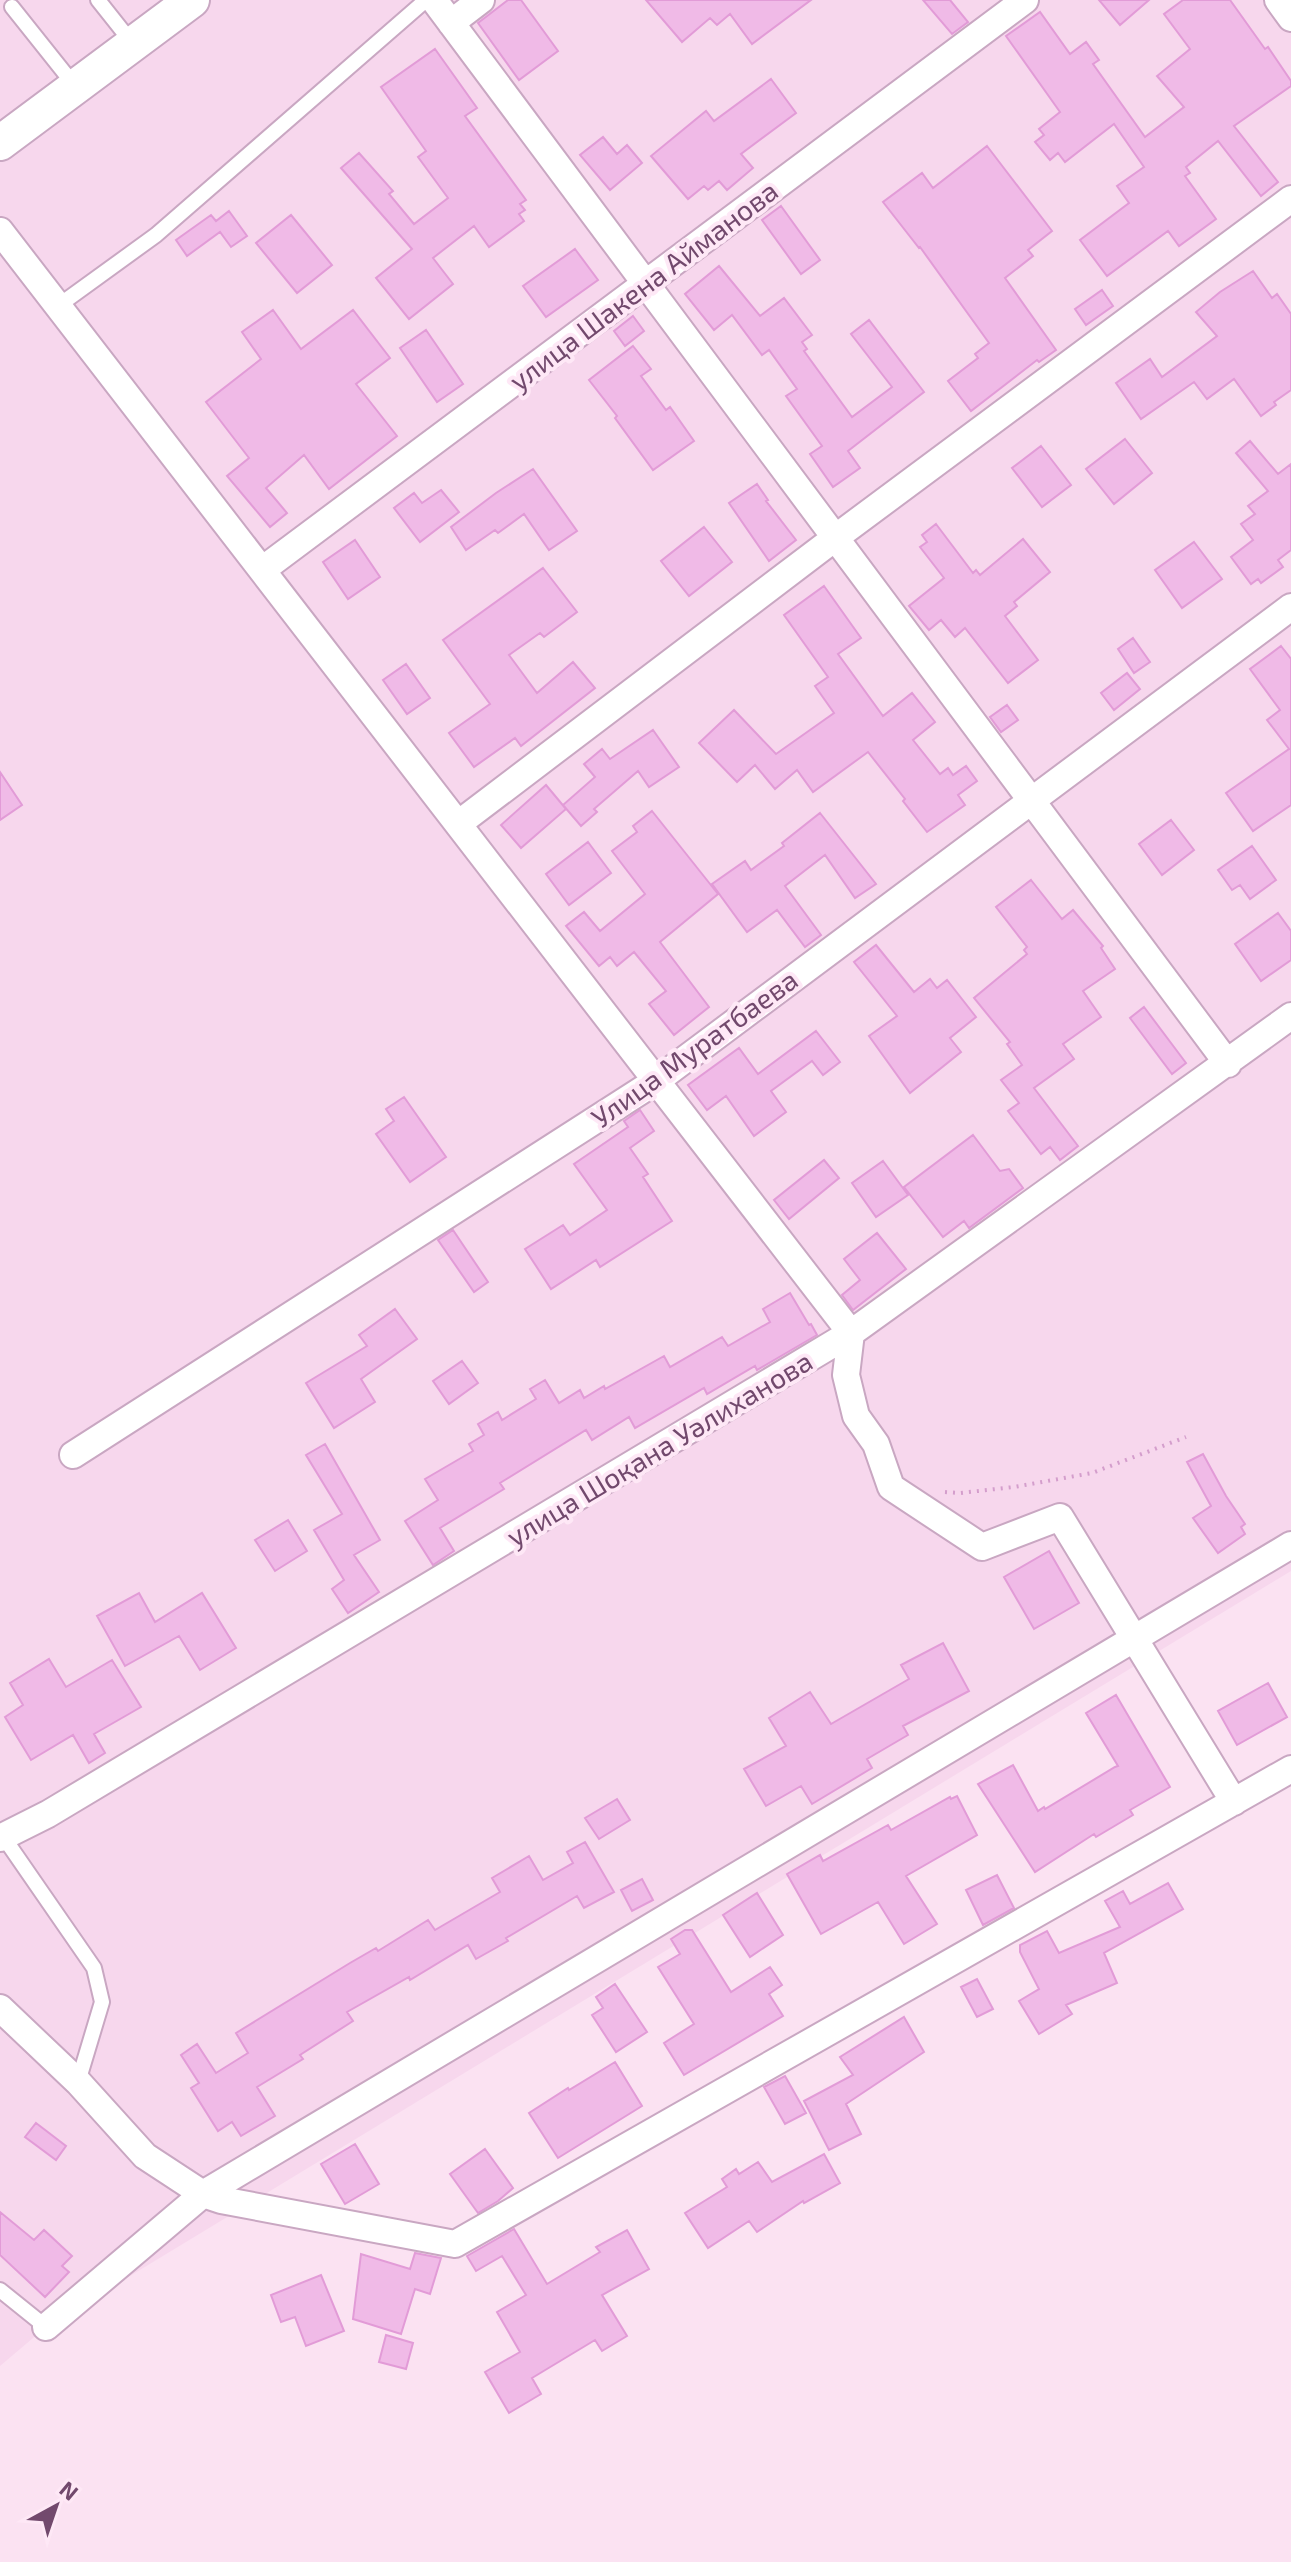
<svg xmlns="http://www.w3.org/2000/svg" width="1291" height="2562" viewBox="0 0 1291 2562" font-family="'Exo 2',sans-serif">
	<rect width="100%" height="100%" fill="#fbe2f2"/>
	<path fill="#f7d7ed" d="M0,0H1291V1571L46,2327L0,2366Z"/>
	<path fill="#f0bae7" stroke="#e29bd7" stroke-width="2" d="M508,0H521L558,51L519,80L478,23Z
		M646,0H811L752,44L730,14L717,25L710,18L682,42Z
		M923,0H950L968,22L952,34Z
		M1099,0H1149L1120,25Z
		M1183,0H1230L1265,49L1268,47L1291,81V86L1234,126L1278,182L1261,196L1218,141L1186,167L1190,173L1185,176L1216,219L1179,246L1168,231L1107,276L1080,240L1129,203L1117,186L1144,167L1114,124L1065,162L1058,153L1050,160L1035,142L1044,135L1039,129L1060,112L1006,36L1040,12L1070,54L1086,42L1099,60L1093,64L1145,137L1184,107L1157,76L1190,49L1164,14Z
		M435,49L477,108L465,116L526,200L520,204L525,210L519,214L524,221L489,247L474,226L433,258L453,284L409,319L376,278L412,249L341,168L359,153L393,191L389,194L414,224L448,198L418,157L426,151L381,87Z
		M771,79L796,113L741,154L753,168L727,190L719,181L708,190L704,186L688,199L651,156L706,111L714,121Z
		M603,137L617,154L627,145L642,163L610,190L580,155Z
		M987,146L1052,231L1028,250L1033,256L1005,278L1056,350L1039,362L1037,360L971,411L948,381L978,358L975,354L989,343L920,247L919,248L883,202L922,173L933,188Z
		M781,206L820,260L801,274L762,220Z
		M229,211L247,236L231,247L220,232L187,256L176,240L211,215L216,221Z
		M291,215L332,265L297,293L256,243Z
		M575,249L598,280L546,317L523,286Z
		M719,266L760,316L784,298L812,335L802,342L807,349L804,351L852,417L892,387L851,334L869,320L924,392L848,451L860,468L833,487L810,454L822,446L786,396L797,389L769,350L762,355L732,315L714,330L685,294Z
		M1253,271L1272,298L1277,294L1291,314V390L1274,402L1276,405L1261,416L1234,379L1207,399L1194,382L1141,419L1116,383L1150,359L1162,377L1217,336L1196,312L1220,292Z
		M1102,290L1113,306L1086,325L1075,309Z
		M273,310L301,349L353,310L390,358L356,384L397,436L329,489L304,455L266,488L287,513L270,527L227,476L249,458L206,402L261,359L242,332Z
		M633,316L644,331L625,346L614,331Z
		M426,330L463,384L437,402L400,348Z
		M633,346L651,369L641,376L666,410L670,407L694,441L653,470L615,418L617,416L589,380Z
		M1125,439L1152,473L1114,504L1086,469Z
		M1250,441L1278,474L1291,464V550L1278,560L1283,567L1261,583L1258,579L1251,584L1231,557L1253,540L1241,524L1255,514L1248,506L1268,491L1236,453Z
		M1041,446L1071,485L1042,507L1012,468Z
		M533,469L577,531L549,550L524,514L498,533L495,530L466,550L451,527L496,493Z
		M757,484L768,500L766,501L796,540L769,561L729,503Z
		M441,490L459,512L420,542L394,508L414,493L422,503Z
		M936,524L973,573L976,570L980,575L1023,539L1050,572L1014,602L1017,606L1005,616L1038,660L1008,683L965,628L955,637L941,620L929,630L909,606L944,578L920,547L927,542L922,535Z
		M704,527L732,562L689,596L661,561Z
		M355,540L380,577L348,599L323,562Z
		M1194,542L1222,579L1182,608L1155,570Z
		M543,568L577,612L544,637L540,633L509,655L537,693L573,662L595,688L521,746L515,738L474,767L449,733L490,704L443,640Z
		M824,586L861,638L838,654L883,716L912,693L935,722L913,740L940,774L948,768L953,775L966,766L977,781L958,795L965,805L927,832L903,801L905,799L868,752L813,792L797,770L775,789L755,765L737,782L699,743L734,710L776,754L834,713L815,686L828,677L784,615Z
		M1133,638L1150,662L1134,673L1118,649Z
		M1281,646L1291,659V805L1253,831L1226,793L1289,749L1267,720L1280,710L1250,669Z
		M406,664L430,698L407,714L383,680Z
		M1127,673L1140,689L1114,710L1101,693Z
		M1007,705L1018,720L1001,732L990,717Z
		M653,730L679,767L649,787L638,771L594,809L597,812L581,826L563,805L595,777L584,764L602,749L610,759Z
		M0,772L22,805L0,820Z
		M546,785L566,809L521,848L501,825Z
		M652,811L718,894L660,942L709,1007L674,1035L649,1004L666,991L634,952L617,966L610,957L599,966L566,926L584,912L600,931L645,894L612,851L637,832L633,826Z
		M820,813L876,884L855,898L825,855L785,886L821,935L805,947L777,910L747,932L712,884L745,861L751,870L784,846L782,843Z
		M1171,820L1194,850L1162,875L1139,844Z
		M588,842L611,873L569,905L546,874Z
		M1252,846L1276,880L1250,899L1240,885L1232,890L1218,870Z
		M1031,880L1062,919L1073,910L1103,946L1101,948L1115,969L1083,991L1101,1017L1063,1044L1074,1059L1034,1088L1078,1146L1060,1160L1050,1147L1041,1154L1008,1111L1019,1103L1001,1080L1022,1065L1007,1044L1010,1042L974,998L1027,954L1024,950L1027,947L996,907Z
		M1278,913L1291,931V960L1261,981L1235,944Z
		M876,945L914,992L930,979L937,988L947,980L976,1017L950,1038L961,1052L910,1093L869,1036L897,1016L854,962Z
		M1144,1007L1186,1063L1172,1074L1130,1018Z
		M816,1031L840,1062L823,1075L812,1061L771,1091L786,1112L754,1136L726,1096L707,1110L688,1085L739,1048L758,1074Z
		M404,1097L446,1157L410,1182L376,1134L394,1121L386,1109Z
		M640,1110L654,1131L630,1148L648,1174L643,1177L672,1221L600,1267L596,1260L551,1289L525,1249L563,1225L570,1235L607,1210L574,1164L628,1127L624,1121Z
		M973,1135L1000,1171L1009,1169L1023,1188L969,1228L964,1221L943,1237L904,1187Z
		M824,1160L839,1178L789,1219L774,1200Z
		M883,1161L908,1195L876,1217L852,1183Z
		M453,1230L488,1282L474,1292L438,1240Z
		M877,1233L906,1269L853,1310L842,1295L860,1280L844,1259Z
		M790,1293L809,1325L811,1324L817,1335L757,1370L755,1366L707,1394L704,1388L635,1428L629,1417L592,1440L586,1430L500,1483L504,1489L440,1528L454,1551L433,1565L405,1521L438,1500L425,1479L473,1451L469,1444L484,1435L478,1424L498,1412L502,1420L536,1399L530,1389L545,1380L559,1403L580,1390L584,1398L604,1386L605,1389L664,1356L670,1367L722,1337L728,1346L770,1322L763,1309Z
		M395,1309L417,1339L361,1379L375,1402L334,1428L306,1383L367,1346L359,1335Z
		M462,1361L478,1383L449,1404L433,1381Z
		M325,1444L380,1540L354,1555L379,1592L348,1613L332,1589L344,1580L314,1530L342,1514L306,1455Z
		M1203,1454L1226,1496L1245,1524L1241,1527L1245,1534L1218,1553L1193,1518L1211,1506L1187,1462Z
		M288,1520L307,1551L275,1571L255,1540Z
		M1049,1551L1079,1603L1034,1629L1004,1577Z
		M139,1593L155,1622L202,1593L236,1648L200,1670L179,1636L125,1666L97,1616Z
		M943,1643L969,1691L903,1726L908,1735L867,1759L872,1768L812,1804L801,1786L766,1806L744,1769L786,1746L769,1718L810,1692L831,1724L909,1679L901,1665Z
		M49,1659L66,1687L112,1660L141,1707L94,1734L105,1753L89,1763L73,1735L31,1760L5,1717L23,1705L10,1683Z
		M1268,1683L1287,1717L1237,1745L1218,1711Z
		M1116,1695L1170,1787L1130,1810L1133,1815L1096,1837L1094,1834L1035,1872L978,1784L1013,1765L1038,1811L1044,1807L1045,1809L1115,1767L1118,1766L1086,1713Z
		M957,1796L977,1835L906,1876L937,1924L904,1944L878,1902L821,1934L787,1874L820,1855L823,1861L888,1825L891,1830L950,1797L951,1799Z
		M617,1799L630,1820L599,1839L585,1818Z
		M585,1842L614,1892L584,1908L577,1896L506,1938L508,1941L476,1959L468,1945L410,1980L409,1977L347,2012L353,2021L300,2055L303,2059L257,2087L275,2116L241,2136L232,2122L218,2131L191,2088L199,2083L181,2055L197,2044L216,2073L248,2053L236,2033L350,1963L376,1948L378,1951L428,1920L435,1930L500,1892L492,1878L529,1856L543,1880L573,1863L567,1852Z
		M997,1875L1014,1908L983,1925L966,1890Z
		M642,1879L653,1900L632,1911L621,1890Z
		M1168,1883L1183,1909L1104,1953L1117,1983L1066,2005L1072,2014L1039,2034L1019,2001L1039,1989L1020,1952V1945L1047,1931L1059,1953L1120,1927L1105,1901L1123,1891L1130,1904Z
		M757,1893L783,1935L750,1957L723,1915Z
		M685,1930H692L731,1992L770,1967L782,1985L769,1994L783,2016L684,2075L664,2043L694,2024L658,1967L680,1954L671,1939Z
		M977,1979L993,2009L977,2017L961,1987Z
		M615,1984L647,2032L616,2052L592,2015L603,2008L596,1997Z
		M904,2017L924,2052L846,2104L861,2134L829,2150L804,2101L853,2075L840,2057Z
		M615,2062L642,2106L558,2158L529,2113L568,2088L569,2090Z
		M785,2076L806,2113L785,2124L764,2087Z
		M36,2123L66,2146L56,2160L25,2137Z
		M355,2144L379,2184L345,2204L321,2164Z
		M485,2149L513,2188L498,2201L478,2213L450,2174Z
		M824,2154L840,2183L804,2203L803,2201L757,2232L749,2221L708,2248L685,2213L727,2187L722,2179L736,2169L739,2174L758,2162L772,2182Z
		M0,2212L34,2240L44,2230L72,2256L62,2266L69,2272L45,2297L0,2255Z
		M514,2229L547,2284L600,2252L596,2247L627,2230L649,2269L602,2295L627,2336L602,2351L595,2340L532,2378L541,2394L509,2413L485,2372L520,2352L497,2312L526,2295L502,2256L476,2271L467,2256Z
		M415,2253L441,2258L430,2294L415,2289L401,2334L353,2319L361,2254L410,2269Z
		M321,2275L344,2331L306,2346L295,2317L281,2322L271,2295Z
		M386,2335L413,2343L406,2369L379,2362Z"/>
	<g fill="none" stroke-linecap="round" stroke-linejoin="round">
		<defs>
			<path id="service" d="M98,0L133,44
				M12,7L75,86
				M58,306L156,235L426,0
				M0,1832L94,1968L102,2002L78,2082
				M0,2290L46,2327"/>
			<path id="minor" d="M434,0L1228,1064
				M1278,0L1291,18
				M451,23L481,0
				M0,231L851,1333L846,1375L856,1416L876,1444L891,1487L982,1547L1060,1517L1234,1802
				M262,570L1025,0
				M458,824L835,538L1291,199
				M73,1455L656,1081L1291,607
				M0,1838L48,1814L851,1333L1291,1016
				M0,2008L78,2082L145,2156L203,2194L221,2200L455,2244L1291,1769
				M46,2327L203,2194L1291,1545"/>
			<path id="tertiary" d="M0,143L192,0"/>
		</defs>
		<use href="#service" stroke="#c9a7c2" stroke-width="18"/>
		<use href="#minor" stroke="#c9a7c2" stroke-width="30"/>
		<use href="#tertiary" stroke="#c9a7c2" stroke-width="38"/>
		<path stroke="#d49ecc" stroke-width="4" stroke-dasharray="2 6" stroke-linecap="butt" d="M945,1492L960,1493L1014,1487L1092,1473L1186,1437"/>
		<use href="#service" stroke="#fff" stroke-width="14"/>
		<use href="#minor" stroke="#fff" stroke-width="26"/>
		<use href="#tertiary" stroke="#fff" stroke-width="34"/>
	</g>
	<g text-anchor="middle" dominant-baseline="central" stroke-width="8" stroke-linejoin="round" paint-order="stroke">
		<g font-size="28" fill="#72496d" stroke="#fee8f6">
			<text transform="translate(643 285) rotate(-37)">улица Шакена Айманова</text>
			<text transform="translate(694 1048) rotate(-36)">Улица Муратбаева</text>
			<text transform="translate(659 1448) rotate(-31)">улица Шоқана Уәлиханова</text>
		</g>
	</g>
	<g transform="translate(56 2506) rotate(40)" stroke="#fee8f6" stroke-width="6" paint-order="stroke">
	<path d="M0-6L14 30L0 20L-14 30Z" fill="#72496d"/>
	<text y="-12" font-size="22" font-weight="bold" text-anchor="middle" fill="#72496d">N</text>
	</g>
</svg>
